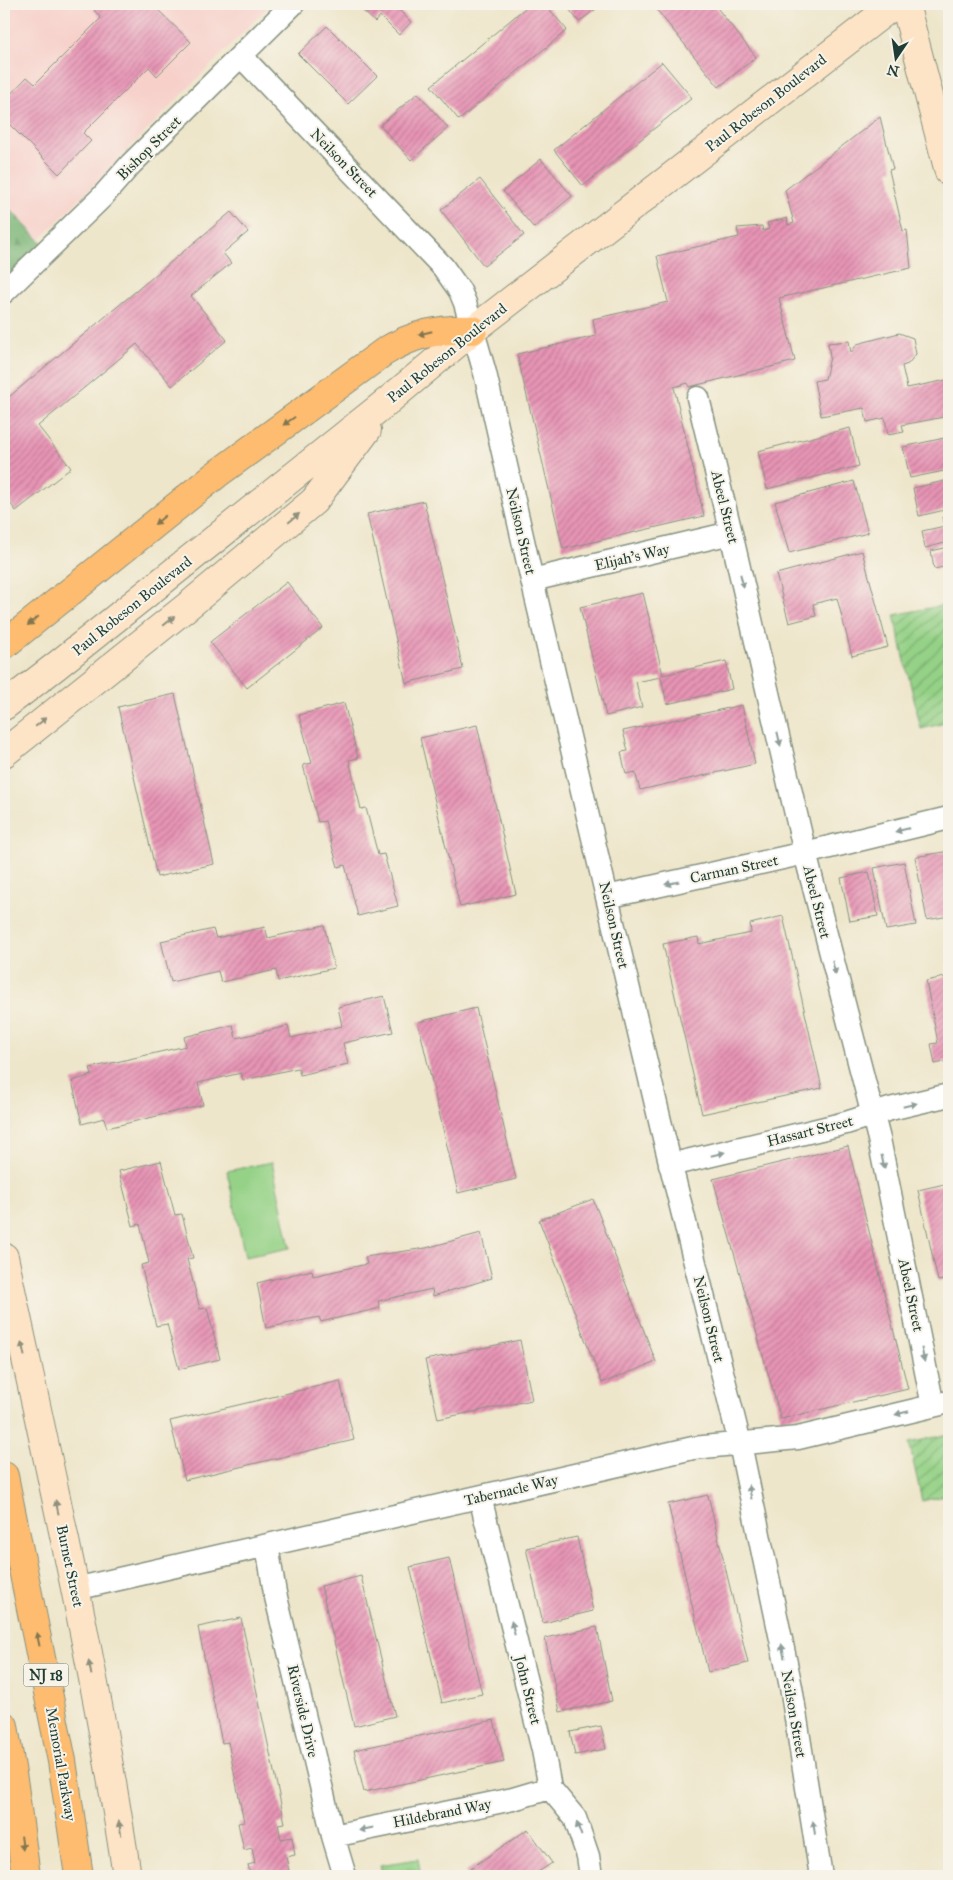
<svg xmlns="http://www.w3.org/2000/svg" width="953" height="1880" viewBox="0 0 953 1880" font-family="'IM FELL Great Primer',serif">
	<defs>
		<pattern id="forest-firs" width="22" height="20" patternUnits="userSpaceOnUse" patternTransform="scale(1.25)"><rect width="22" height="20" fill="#78b474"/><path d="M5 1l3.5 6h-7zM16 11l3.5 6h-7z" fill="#629460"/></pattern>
		<pattern id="park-tufts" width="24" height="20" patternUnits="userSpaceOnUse" patternTransform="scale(1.25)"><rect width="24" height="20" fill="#95d287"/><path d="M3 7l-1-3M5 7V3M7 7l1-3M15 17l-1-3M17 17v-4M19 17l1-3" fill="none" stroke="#79ac6f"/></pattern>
		<pattern id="garden-furrows" width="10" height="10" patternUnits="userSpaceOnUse" patternTransform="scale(1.25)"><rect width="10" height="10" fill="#95d287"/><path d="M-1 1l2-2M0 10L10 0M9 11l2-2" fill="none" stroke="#79ac6f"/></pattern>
		<pattern id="building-hatch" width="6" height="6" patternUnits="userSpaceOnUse" patternTransform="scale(1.25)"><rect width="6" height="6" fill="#e894b5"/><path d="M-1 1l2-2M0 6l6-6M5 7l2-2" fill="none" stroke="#bb7a94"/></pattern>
	</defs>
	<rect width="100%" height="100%" fill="#f7f3e8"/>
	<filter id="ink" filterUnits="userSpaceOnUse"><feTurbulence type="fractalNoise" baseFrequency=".02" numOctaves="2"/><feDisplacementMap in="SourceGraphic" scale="10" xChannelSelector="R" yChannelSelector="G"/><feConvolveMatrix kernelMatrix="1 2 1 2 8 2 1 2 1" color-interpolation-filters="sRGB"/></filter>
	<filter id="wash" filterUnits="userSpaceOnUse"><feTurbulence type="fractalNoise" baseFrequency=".0096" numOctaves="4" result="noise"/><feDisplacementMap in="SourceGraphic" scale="20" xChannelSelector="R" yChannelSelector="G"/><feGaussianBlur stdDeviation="1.12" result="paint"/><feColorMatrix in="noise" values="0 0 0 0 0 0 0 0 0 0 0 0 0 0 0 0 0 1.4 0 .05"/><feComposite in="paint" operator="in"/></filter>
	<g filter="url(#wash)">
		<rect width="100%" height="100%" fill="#eee6cb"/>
		<path fill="#f7d0ca" d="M4,4H271L4,276Z"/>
		<path fill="url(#forest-firs)" stroke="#4c7854" d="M4,203L45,246L4,288Z"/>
		<path fill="url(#park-tufts)" stroke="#5a885e" d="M418,1859L421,1876H383L380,1865Z"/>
		<path fill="url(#garden-furrows)" stroke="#5a885e" d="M949,604V722L921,729L894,615Z
			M949,1434V1495L922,1501L909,1443Z"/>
		<path fill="#95d287" stroke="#5a885e" d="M272,1162L290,1248L245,1257L227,1171Z"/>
		<g id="blocks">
			<path fill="url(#building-hatch)" d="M101,4H152L191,42L157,76L149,67L83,133L91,141L59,174L4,119V101L27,77L35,84L101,18L94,10Z
				M356,4H393L411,22L399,35L380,16L375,22Z
				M530,4H545L567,30L459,120L431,86Z
				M565,4H602L579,22Z
				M652,4H714L756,57L719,87Z
				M327,26L377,76L348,104L298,54Z
				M662,62L692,98L583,186L554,150Z
				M418,93L448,128L411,160L380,125Z
				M880,117L893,169L889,170L903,231L907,230L911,268L779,298L795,361L689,387L688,383L674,387L704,516L563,549L517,354L596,336L593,319L668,302L657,256L739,237L737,228L762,226L763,231L769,229L767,223L787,218L788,225L794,223L785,190Z
				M541,159L572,196L534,228L503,191Z
				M480,179L524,235L484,266L441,210Z
				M231,212L248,232L223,253L231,263L191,296L227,340L172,386L137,344L38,426L71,468L16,511L4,495V401Z
				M899,333L913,338L916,354L908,364L902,366L907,388L947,380L949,389V416L902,425L904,432L888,435L885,418L867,422L864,408L821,416L814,381L825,379L830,357L828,343L849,341L851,353L857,344Z
				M850,428L859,466L767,489L758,451Z
				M949,437V470L910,478L903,447Z
				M949,480V509L919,516L913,488Z
				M854,481L868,533L789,553L775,502Z
				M424,501L463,669L406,683L367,514Z
				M949,516V542L925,548L922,531L945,526L943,517Z
				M949,547V566L934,569L931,551Z
				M862,551L888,647L852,656L837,598L813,604L816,616L789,623L776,574Z
				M287,582L323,628L247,688L210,642Z
				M643,593L663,675L726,661L732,689L667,704L661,677L636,682L642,707L606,716L580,607Z
				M175,694L214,864L157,877L118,707Z
				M344,703L358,758L349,760L361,809L366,808L378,855L384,854L398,906L358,916L345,865L338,867L325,821L318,822L303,765L312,763L299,715Z
				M742,705L755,764L640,790L635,772L626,774L621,752L628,751L623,731Z
				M477,725L516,894L460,907L420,738Z
				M949,851V881H947L949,891V916L927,920L915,857Z
				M904,862L916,925L886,930L874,868Z
				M869,872L878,916L850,921L841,878Z
				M783,916L822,1088L702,1114L663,944L698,937L699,944L751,933L750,924Z
				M324,925L334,968L278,981L276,970L221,982L218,971L171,982L161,941L213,929L216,938L265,927L268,938Z
				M949,976V1061L935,1064L931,1044L938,1043L926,981Z
				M384,996L393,1032L343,1043L348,1064L300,1075L298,1068L243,1080L241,1073L198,1083L203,1105L107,1128L104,1118L82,1124L72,1081L92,1075L90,1068L186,1046L184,1037L233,1025L236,1038L288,1026L291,1038L342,1026L338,1007Z
				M476,1008L516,1179L458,1193L418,1022Z
				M848,1146L908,1389L781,1419L713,1179Z
				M161,1161L175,1215L182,1214L193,1258L187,1259L200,1309L207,1308L220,1359L179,1369L167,1324L156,1326L141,1265L149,1263L140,1224L133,1226L119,1171Z
				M949,1183V1279L938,1281L918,1190Z
				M593,1199L656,1362L602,1383L539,1220Z
				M481,1233L492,1278L433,1296L432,1289L378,1301L380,1308L321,1322L319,1317L266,1328L257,1283L312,1270L313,1276L367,1264L365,1257L426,1248Z
				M520,1340L532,1400L438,1419L425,1360Z
				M340,1381L354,1440L185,1480L170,1421Z
				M708,1495L748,1663L708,1672L668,1504Z
				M577,1537L593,1611L543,1623L526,1548Z
				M449,1558L482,1694L442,1703L410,1567Z
				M361,1576L395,1716L354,1726L321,1586Z
				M241,1618L285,1823L278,1824L281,1839L292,1837L295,1855L286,1857L290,1876H251L248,1865L255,1863L252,1848L244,1850L238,1823L244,1822L228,1742L222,1743L198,1627Z
				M597,1627L612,1701L560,1712L545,1638Z
				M494,1720L504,1762L364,1792L354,1750Z
				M601,1726L606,1749L575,1755L570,1732Z
				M528,1829L552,1863L532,1876H528L525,1873L520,1876H468L465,1872Z"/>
		</g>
	</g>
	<g filter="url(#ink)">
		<use href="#blocks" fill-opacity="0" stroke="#869280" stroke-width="1"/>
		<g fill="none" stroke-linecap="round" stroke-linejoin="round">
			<defs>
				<path id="street" d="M241,56L443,267L460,291L465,303L485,373L532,580L664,1138L740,1444L791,1687L821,1876
					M4,292L102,197L131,164L293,4
					M698,398L731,533L805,853L879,1139L933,1406
					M532,580L731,533
					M607,897L805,853L949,818
					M670,1165L846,1123L890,1109L949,1095
					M480,1497L543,1750L550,1788L575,1818L588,1856L591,1876
					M267,1546L275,1593L333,1836L345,1876
					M75,1589L693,1448L798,1438L949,1402
					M333,1836L513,1799L550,1788"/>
				<path id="secondary" d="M905,4L949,172
					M4,706L56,666L389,400L473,330L895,4
					M4,753L194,601L314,501L367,430
					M4,1257C48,1463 96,1668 127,1876"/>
				<path id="highway" d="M4,645L217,474L384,352C413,334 440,328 473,330
					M4,1476L62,1761L79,1876
					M4,1726L14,1786L26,1876"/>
			</defs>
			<use href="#street" stroke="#869280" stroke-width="25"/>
			<use href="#secondary" stroke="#869280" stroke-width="30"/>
			<use href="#highway" stroke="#869280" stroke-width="30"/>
			<use href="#street" stroke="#fff" stroke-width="22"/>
			<use href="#secondary" stroke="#fee4c6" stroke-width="28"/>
			<use href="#highway" stroke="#fdbc70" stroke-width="28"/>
		</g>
		<defs><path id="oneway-solid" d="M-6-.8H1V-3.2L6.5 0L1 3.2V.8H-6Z" transform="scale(1.25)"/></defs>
		<g fill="#83764f">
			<use href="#oneway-solid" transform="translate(425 333) rotate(166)"/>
			<use href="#oneway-solid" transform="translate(289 421) rotate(145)"/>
			<use href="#oneway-solid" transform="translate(160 520) rotate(141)"/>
			<use href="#oneway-solid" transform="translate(33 621) rotate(141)"/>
			<use href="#oneway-solid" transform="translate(38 1639) rotate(-102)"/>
			<use href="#oneway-solid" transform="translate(22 1843) rotate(83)"/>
		</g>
		<g fill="#8e907d">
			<use href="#oneway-solid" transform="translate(294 518) rotate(-40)"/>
			<use href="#oneway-solid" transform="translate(169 621) rotate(-39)"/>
			<use href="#oneway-solid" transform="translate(41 722) rotate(-39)"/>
			<use href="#oneway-solid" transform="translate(23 1349) rotate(-102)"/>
			<use href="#oneway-solid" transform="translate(57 1507) rotate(-102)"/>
			<use href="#oneway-solid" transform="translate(90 1668) rotate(-101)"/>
			<use href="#oneway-solid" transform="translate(120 1828) rotate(-99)"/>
		</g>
		<g fill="#8f9e9a">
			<use href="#oneway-solid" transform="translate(742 581) rotate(77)"/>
			<use href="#oneway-solid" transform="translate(779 739) rotate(77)"/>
			<use href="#oneway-solid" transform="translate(902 830) rotate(166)"/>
			<use href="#oneway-solid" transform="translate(672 883) rotate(168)"/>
			<use href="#oneway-solid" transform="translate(834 968) rotate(76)"/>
			<use href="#oneway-solid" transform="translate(910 1105) rotate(-14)"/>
			<use href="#oneway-solid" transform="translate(718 1154) rotate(-14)"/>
			<use href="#oneway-solid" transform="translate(883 1162) rotate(78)"/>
			<use href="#oneway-solid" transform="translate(923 1355) rotate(78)"/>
			<use href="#oneway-solid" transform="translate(902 1413) rotate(166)"/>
			<use href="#oneway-solid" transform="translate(750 1492) rotate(-102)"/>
			<use href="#oneway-solid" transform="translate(513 1628) rotate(-104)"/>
			<use href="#oneway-solid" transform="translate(783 1651) rotate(-102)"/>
			<use href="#oneway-solid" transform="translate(814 1828) rotate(-99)"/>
			<use href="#oneway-solid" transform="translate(366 1829) rotate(168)"/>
			<use href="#oneway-solid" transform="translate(579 1829) rotate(-110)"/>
		</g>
	</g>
	<g text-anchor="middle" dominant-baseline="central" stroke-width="4" stroke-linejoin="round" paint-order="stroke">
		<rect fill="#f7f3e8" stroke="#60746a" stroke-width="1" x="23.5" y="1663.5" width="45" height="23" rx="4"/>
		<g font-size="14" font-weight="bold" fill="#1f3d34">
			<text x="46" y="1675">NJ 18</text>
		</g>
		<g font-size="15" fill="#1f3d34" stroke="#f7f3e8">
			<text transform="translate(766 103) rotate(-38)">Paul Robeson Boulevard</text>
			<text transform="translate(149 148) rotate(-45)">Bishop Street</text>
			<text transform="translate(344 163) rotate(46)">Neilson Street</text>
			<text transform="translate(447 353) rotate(-39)">Paul Robeson Boulevard</text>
			<text transform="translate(725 507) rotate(76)">Abeel Street</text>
			<text transform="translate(521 531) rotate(77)">Neilson Street</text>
			<text transform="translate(632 557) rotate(-13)">Elijah's Way</text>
			<text transform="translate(132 606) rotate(-39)">Paul Robeson Boulevard</text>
			<text transform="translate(734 869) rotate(-12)">Carman Street</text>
			<text transform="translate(817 902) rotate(76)">Abeel Street</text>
			<text transform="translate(614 925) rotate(77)">Neilson Street</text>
			<text transform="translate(810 1131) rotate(-14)">Hassart Street</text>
			<text transform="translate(911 1295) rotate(78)">Abeel Street</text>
			<text transform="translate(709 1319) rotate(76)">Neilson Street</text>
			<text transform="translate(511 1490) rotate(-13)">Tabernacle Way</text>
			<text transform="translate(70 1566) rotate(78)">Burnet Street</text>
			<text transform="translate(528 1690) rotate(76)">John Street</text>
			<text transform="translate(303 1711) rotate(77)">Riverside Drive</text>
			<text transform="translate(794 1714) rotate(80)">Neilson Street</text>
			<text transform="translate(61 1764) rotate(80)">Memorial Parkway</text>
			<text transform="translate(442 1813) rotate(-11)">Hildebrand Way</text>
		</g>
	</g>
	<rect width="953" height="1880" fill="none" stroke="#f7f3e8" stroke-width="20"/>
	<g transform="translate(896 58) rotate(193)" stroke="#f7f3e8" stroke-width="4" paint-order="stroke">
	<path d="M0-4L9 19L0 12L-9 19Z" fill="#1f3d34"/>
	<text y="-8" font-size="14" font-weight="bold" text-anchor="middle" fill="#1f3d34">N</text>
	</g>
</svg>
